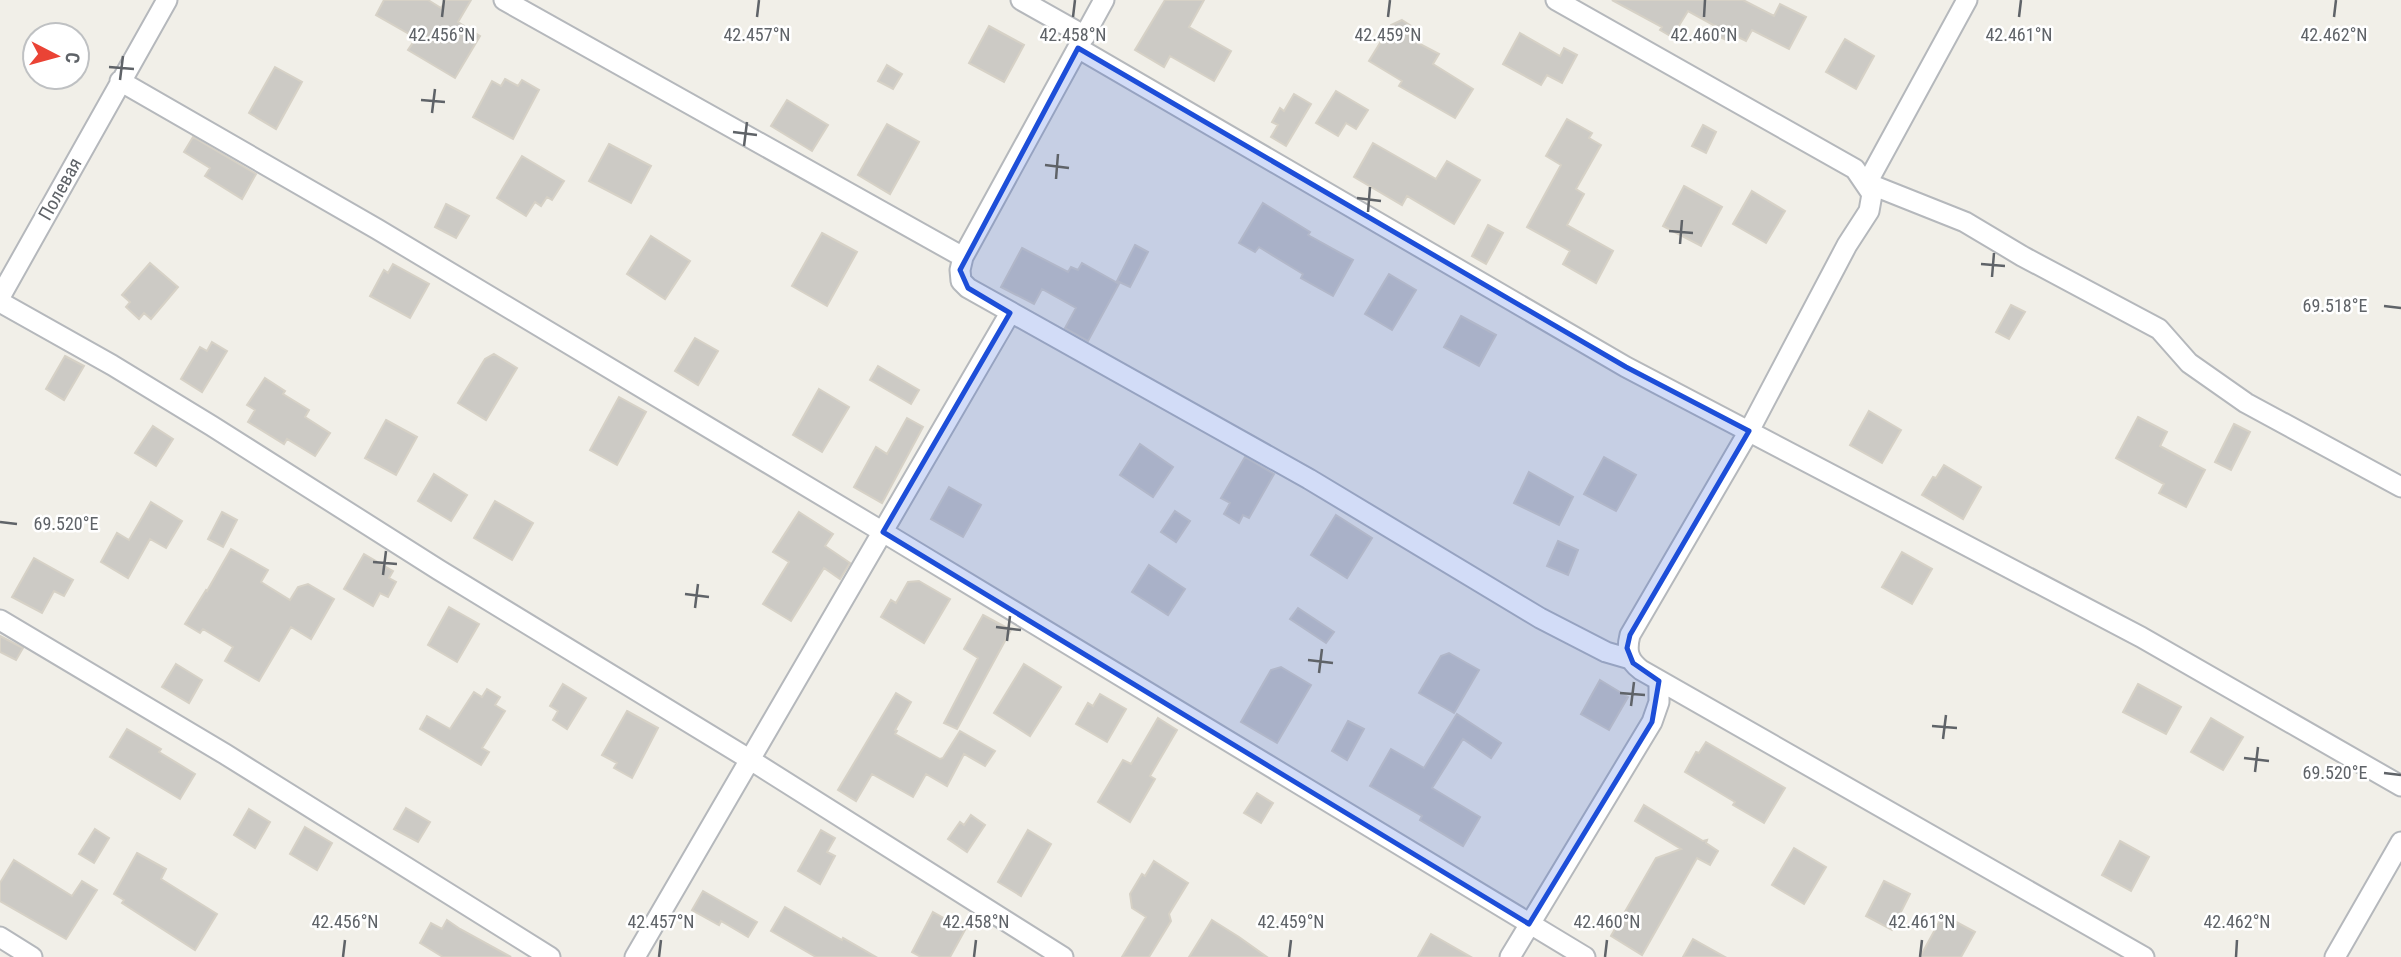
<svg xmlns="http://www.w3.org/2000/svg" width="2401" height="957" viewBox="0 0 2401 957" font-family="'Roboto Condensed',sans-serif">
	<rect width="100%" height="100%" fill="#f1efe8"/>
	<path fill="#cccac5" stroke="#d6d1c6" stroke-width="2" d="M384,0H428L441,8L446,0H471L458,22L480,36L455,78L408,50L416,38L376,15Z
		M1165,0H1204L1189,27L1231,51L1214,81L1170,56L1164,67L1135,50Z
		M1612,0H1743L1774,16L1780,4L1806,17L1789,49L1752,30L1746,41L1730,33L1726,40L1714,34L1717,27L1688,11L1672,37L1660,30L1662,27Z
		M1402,20L1413,27L1409,34L1419,40L1418,43L1439,54L1433,64L1473,89L1455,118L1399,86L1402,81L1369,61L1391,25Z
		M989,26L1024,45L1004,82L969,63Z
		M1520,33L1560,56L1564,48L1577,55L1562,83L1547,75L1541,85L1503,64Z
		M1845,39L1874,56L1856,89L1826,72Z
		M887,65L902,74L893,89L878,81Z
		M275,67L302,82L276,129L249,113Z
		M505,79L518,86L522,80L539,90L513,139L473,117L492,81L501,86Z
		M1336,91L1368,110L1356,129L1346,123L1338,136L1316,123Z
		M1294,94L1311,104L1286,146L1271,137L1278,125L1272,122L1280,108L1284,111Z
		M787,100L828,125L812,151L771,126Z
		M1567,119L1592,133L1589,138L1601,145L1576,189L1584,194L1567,225L1613,251L1596,283L1563,264L1570,251L1527,227L1561,165L1546,156Z
		M887,124L919,142L890,194L858,175Z
		M1703,125L1716,132L1706,153L1692,146Z
		M193,137L256,174L242,199L205,176L210,168L184,152Z
		M1373,143L1436,179L1447,161L1480,180L1454,224L1407,196L1402,205L1354,177Z
		M609,144L651,166L631,203L589,181Z
		M522,156L564,181L552,200L547,197L541,206L535,202L526,216L497,198Z
		M1684,186L1722,207L1701,246L1663,226Z
		M1752,191L1785,211L1766,243L1733,224Z
		M1263,203L1310,232L1308,235L1353,260L1333,296L1301,278L1303,274L1259,247L1255,252L1239,243Z
		M446,204L469,216L456,238L435,227Z
		M1488,225L1503,233L1486,264L1472,256Z
		M822,233L857,252L827,306L792,286Z
		M651,236L690,261L665,299L627,274Z
		M1135,245L1148,252L1130,287L1117,281Z
		M1022,248L1068,272L1071,267L1078,270L1082,263L1119,284L1088,341L1065,328L1076,308L1042,289L1034,304L1001,287Z
		M150,263L178,287L151,319L144,313L139,319L126,307L130,302L122,295Z
		M393,264L429,284L410,318L370,296L384,270L388,273Z
		M1389,274L1416,290L1392,330L1365,314Z
		M2011,305L2025,312L2009,339L1996,332Z
		M1461,316L1496,335L1479,366L1444,347Z
		M695,338L718,351L698,385L675,371Z
		M212,342L227,351L202,392L181,379L200,347L207,351Z
		M494,354L517,368L486,420L458,403L485,359Z
		M65,356L84,366L64,400L46,389Z
		M878,366L919,390L911,404L870,380Z
		M265,378L285,391L283,394L309,410L305,417L330,433L315,456L287,439L284,444L248,422L255,410L247,405Z
		M819,389L849,407L822,452L793,435Z
		M619,397L646,412L617,465L590,450Z
		M1869,411L1901,430L1882,463L1850,445Z
		M2138,417L2167,432L2160,446L2205,470L2186,507L2159,493L2164,484L2116,458Z
		M907,418L923,427L882,503L854,487L876,447L887,454Z
		M386,420L417,437L396,475L365,458Z
		M2234,424L2250,432L2231,470L2215,462Z
		M153,426L173,439L156,466L135,453Z
		M1140,444L1173,467L1153,497L1120,475Z
		M1245,457L1274,474L1249,518L1243,515L1239,523L1224,514L1230,503L1221,498Z
		M1604,457L1636,475L1616,511L1584,494Z
		M1944,465L1981,487L1963,519L1922,495L1933,477L1936,478Z
		M1529,472L1573,497L1559,525L1514,503Z
		M434,474L467,495L451,521L418,501Z
		M949,487L981,505L963,537L931,519Z
		M495,501L533,523L512,560L474,538Z
		M151,502L182,521L166,548L150,539L128,578L101,562L117,533L129,540Z
		M1175,511L1190,521L1176,542L1161,532Z
		M222,512L237,520L223,547L208,539Z
		M799,512L833,534L825,546L850,563L840,579L824,568L791,621L763,604L789,562L773,552Z
		M1336,515L1372,538L1347,578L1311,555Z
		M1558,541L1578,550L1568,575L1547,566Z
		M231,549L268,570L261,582L290,600L298,587L308,584L334,599L311,639L291,627L259,681L225,661L233,647L203,629L200,633L185,624L206,590L207,591Z
		M1902,552L1932,569L1912,604L1882,587Z
		M364,554L393,571L389,578L396,582L388,597L380,593L373,606L344,589Z
		M34,558L73,580L64,596L54,591L42,613L12,597Z
		M1149,565L1185,589L1168,615L1132,592Z
		M919,581L950,599L924,643L881,617L891,600L896,603L908,582Z
		M449,607L479,624L457,662L428,645Z
		M1298,608L1334,632L1326,643L1290,619Z
		M983,615L1011,630L957,729L944,723L978,658L964,649Z
		M0,636L23,648L16,660L0,652Z
		M1449,653L1479,670L1454,713L1419,693L1441,656Z
		M176,664L202,680L189,703L162,687Z
		M1024,664L1061,687L1030,736L994,713Z
		M1281,667L1311,685L1277,743L1241,722L1271,670Z
		M1600,680L1628,697L1609,730L1581,714Z
		M563,684L586,698L567,729L553,720L558,711L550,706Z
		M2138,684L2181,707L2166,734L2123,712Z
		M487,689L500,697L495,705L505,711L482,748L489,752L481,765L420,729L427,716L450,729L474,692L482,697Z
		M896,693L911,702L895,730L897,731L895,734L940,759L943,758L960,731L995,751L985,766L964,754L947,786L926,774L913,797L872,774L856,801L838,790Z
		M1100,694L1126,709L1107,742L1076,724L1088,703L1093,706Z
		M627,711L658,728L632,778L614,768L617,763L602,755Z
		M1457,714L1501,743L1491,758L1463,739L1432,788L1480,817L1463,846L1420,820L1422,816L1370,786L1391,749L1424,768Z
		M1158,718L1177,730L1150,776L1155,779L1130,822L1098,802L1123,760L1131,764Z
		M2211,718L2243,737L2223,770L2191,752Z
		M1348,721L1364,729L1347,760L1332,751Z
		M127,729L161,749L159,752L195,774L180,799L110,757Z
		M1706,742L1785,788L1764,823L1733,805L1735,802L1685,772L1696,752L1699,753Z
		M1257,793L1273,803L1261,823L1244,813Z
		M1644,805L1703,841L1707,840L1706,843L1718,851L1710,865L1697,858L1642,955L1611,936L1656,858L1681,849L1635,821Z
		M406,808L430,822L418,842L394,829Z
		M249,809L270,822L255,848L234,835Z
		M971,815L985,825L967,852L948,839L960,822L964,825Z
		M305,827L332,843L317,870L290,854Z
		M95,829L109,838L94,863L79,854Z
		M821,830L835,838L827,852L835,856L820,884L798,871Z
		M1028,830L1051,844L1021,896L998,882Z
		M2120,841L2149,857L2131,891L2102,875Z
		M1794,848L1826,867L1804,904L1772,885Z
		M137,853L166,869L161,879L217,914L195,950L122,903L124,900L114,894Z
		M14,860L72,896L82,881L97,890L66,939L0,901V883Z
		M1154,861L1188,883L1169,914L1171,921L1149,957H1122L1146,917L1132,908L1130,894L1142,874L1145,876Z
		M1884,881L1910,894L1892,930L1866,916Z
		M703,891L757,922L748,937L721,921L719,925L692,910Z
		M785,907L842,940L843,938L876,957H816L771,931Z
		M933,912L965,930L950,957H921L912,952Z
		M1943,915L1975,932L1961,957H1920Z
		M447,920L460,929L511,957H443L420,943L431,923L442,929Z
		M1212,920L1239,937L1267,957H1189Z
		M1431,934L1471,957H1418Z
		M1693,939L1725,957H1683Z"/>
	<g fill="none" stroke-linecap="round" stroke-linejoin="round">
		<defs>
			<path id="minor" d="M504,0L963,257
				M1021,0L1085,36
				M1104,0L963,257L960,270L961,281L968,288L1309,479L1540,618L1606,652L1630,659
				M1556,0L1855,169L1872,194L1869,211L1847,245L1749,431L1630,635C1626,651 1628,660 1641,670L2144,957
				M1078,48L1626,367L2141,637L2401,786
				M120,81L377,229L883,532L1585,957
				M1867,183L1965,222L2022,256L2159,329L2189,363L2246,403L2401,487
				M1867,183L1967,0
				M0,297L167,0
				M0,302L112,365L212,426L439,570L749,759L1063,957
				M0,620L225,754L550,957
				M0,937L32,957
				M635,957L1010,313
				M1510,957L1652,722L1659,702V681
				M2335,957L2401,842"/>
		</defs>
		<use href="#minor" stroke="#b5b8bc" stroke-width="23"/>
		<use href="#minor" stroke="#fff" stroke-width="19"/>
	</g>
	<path fill="#1d4ed8" fill-opacity="0.2" stroke="#1d4ed8" stroke-width="5" stroke-linejoin="round" d="M1078,48L1626,367L1749,431L1630,635L1627,648L1633,663L1659,681L1652,722L1529,924L883,532L1010,313L968,288L960,270Z"/>
	<path fill="none" stroke="#5f6368" stroke-width="2.5" d="M442,17L444,0M757,17L759,0M1073,17L1075,0M1388,17L1390,0M1704,17L1705,0M2019,17L2021,0M2334,17L2336,0M109,67L134,69M120,80L123,56M421,100L445,102M432,113L435,89M733,132L757,135M744,146L747,122M1045,165L1069,168M1056,179L1058,154M1357,198L1381,201M1368,212L1370,187M1669,231L1693,233M1680,244L1682,220M1981,264L2005,266M1992,277L1994,253M2384,306L2401,308M0,522L17,524M373,562L397,564M383,575L386,551M685,594L709,597M695,608L698,584M996,627L1021,630M1007,641L1010,616M1308,660L1333,663M1319,673L1322,649M1620,693L1645,695M1631,706L1634,682M1932,726L1957,728M1943,739L1946,715M2244,758L2269,761M2255,772L2258,747M2384,773L2401,775M343,957L345,940M659,957L661,940M974,957L976,940M1289,957L1291,940M1605,957L1607,940M1920,957L1922,940M2236,957L2237,940"/>
	<g text-anchor="middle" dominant-baseline="central" stroke-width="5" stroke-linejoin="round" paint-order="stroke">
		<g font-size="19" fill="#5f6368" stroke="#fff">
			<text transform="translate(60 189) rotate(-61)">Полевая</text>
		</g>
	</g>
	<g font-size="18" text-anchor="middle" fill="#5f6368" stroke="#fff" stroke-width="5" stroke-linejoin="round" paint-order="stroke">
		<text x="442" y="41">42.456°N</text>
		<text x="757" y="41">42.457°N</text>
		<text x="1073" y="41">42.458°N</text>
		<text x="1388" y="41">42.459°N</text>
		<text x="1704" y="41">42.460°N</text>
		<text x="2019" y="41">42.461°N</text>
		<text x="2334" y="41">42.462°N</text>
		<text x="2335" y="312">69.518°E</text>
		<text x="66" y="530">69.520°E</text>
		<text x="2335" y="779">69.520°E</text>
		<text x="345" y="928">42.456°N</text>
		<text x="661" y="928">42.457°N</text>
		<text x="976" y="928">42.458°N</text>
		<text x="1291" y="928">42.459°N</text>
		<text x="1607" y="928">42.460°N</text>
		<text x="1922" y="928">42.461°N</text>
		<text x="2237" y="928">42.462°N</text>
	</g>
	<g transform="translate(56 56) rotate(96)"><circle r="33" fill="#ffffff" stroke="#bfc1c3" stroke-width="2"/>
	<path d="M0-5L12 26L0 18L-12 26Z" fill="#ea4335"/>
	<text y="-10" font-size="19" font-weight="bold" text-anchor="middle" fill="#5f6368">С</text>
	</g>
</svg>
